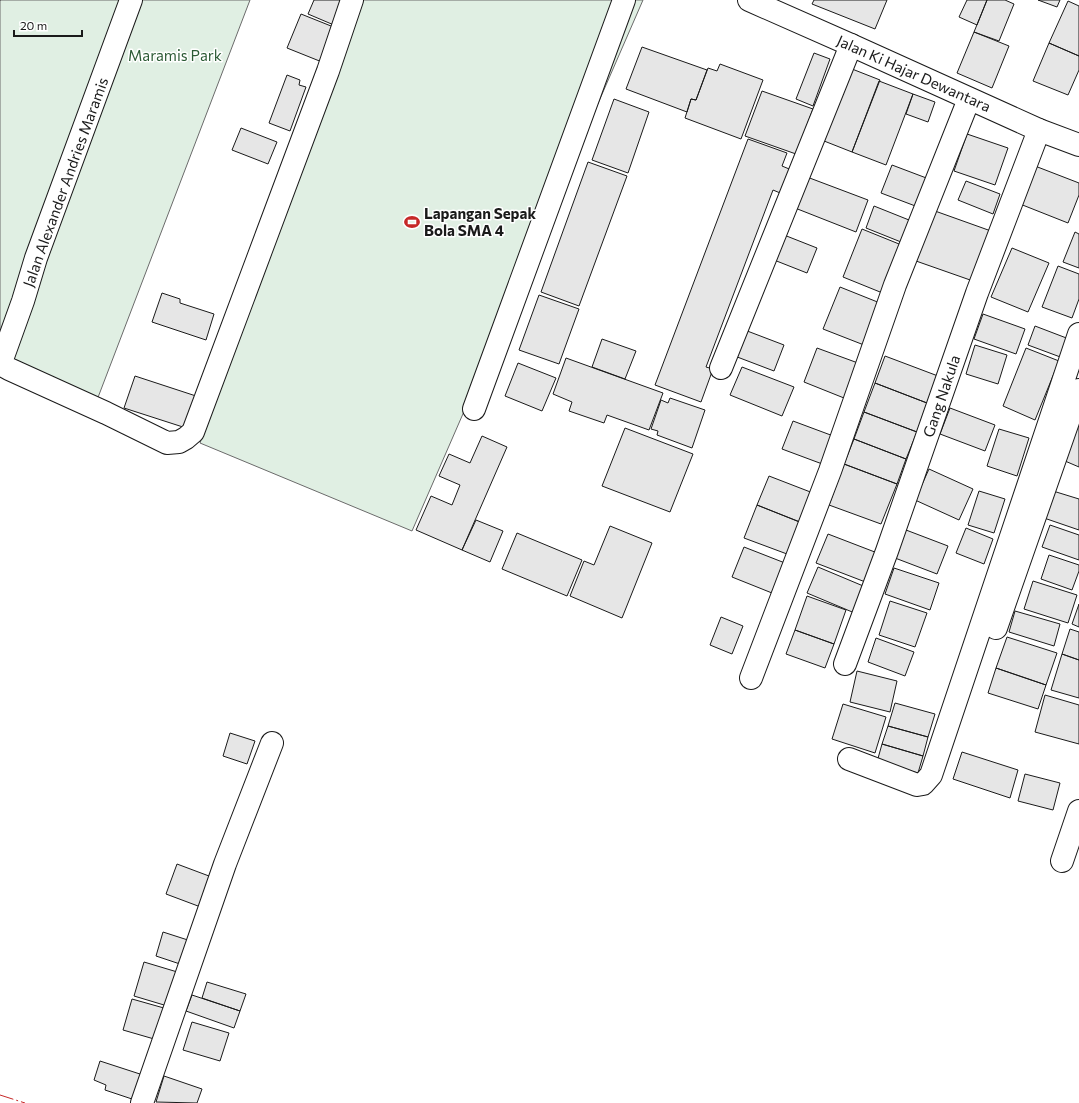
<svg xmlns="http://www.w3.org/2000/svg" width="1079" height="1103" viewBox="0 0 1079 1103" font-family="Commissioner,sans-serif">
	<rect width="100%" height="100%" fill="#fff"/>
	<path fill="#e0efe3" stroke="#6a6a6a" d="M1,0H120L0,346V1Z
		M141,0H250L97,400L9,365Z
		M355,0H643L412,531L200,443Z"/>
	<path fill="#e6e6e6" stroke="#1a1a1a" d="M314,0H339L350,5L341,28L308,14Z
		M814,0H887L875,29L812,4Z
		M967,0H987L977,25L959,17Z
		M987,0H1005L1014,4L999,41L974,32Z
		M1038,0H1060L1057,7Z
		M1068,1L1079,6V56L1049,43Z
		M301,14L336,28L322,62L287,48Z
		M974,32L1009,46L992,88L957,73Z
		M1049,43L1079,56V70L1068,95L1033,81Z
		M642,47L707,70L696,100L691,99L687,112L626,89Z
		M814,53L830,59L813,106L796,99Z
		M720,64L763,80L741,139L685,118L691,99L696,100L708,68L717,71Z
		M847,67L880,80L852,152L819,139Z
		M287,75L300,80L299,85L306,87L290,131L269,123Z
		M879,81L913,94L886,165L852,152Z
		M762,91L813,109L796,154L745,136Z
		M913,94L935,102L928,122L906,114Z
		M614,99L649,112L628,173L592,160Z
		M241,128L277,142L268,164L232,150Z
		M967,134L1008,148L995,185L954,171Z
		M748,139L787,153L782,166L794,171L785,195L773,190L706,367L713,369L701,402L655,385Z
		M588,162L627,176L579,306L541,292Z
		M892,165L929,179L918,207L881,193Z
		M1035,166L1079,183V195L1068,223L1020,204Z
		M807,177L868,200L856,232L795,208Z
		M966,181L1000,194L993,214L958,200Z
		M874,206L914,222L906,244L866,228Z
		M935,211L991,231L973,281L916,261Z
		M862,229L904,246L885,294L843,277Z
		M1075,232L1079,234V268L1063,262Z
		M784,235L817,248L807,273L774,260Z
		M1012,248L1049,263L1028,312L991,297Z
		M1058,266L1079,274V299L1072,318L1042,307Z
		M840,287L880,303L864,345L823,329Z
		M162,293L180,299V303L214,314L206,340L152,322Z
		M539,295L579,309L559,364L519,350Z
		M983,314L1025,329L1016,354L974,339Z
		M1035,326L1069,339L1063,358L1028,345Z
		M742,329L784,345L774,371L732,355Z
		M602,339L636,351L625,379L592,367Z
		M975,345L1007,355L998,384L966,374Z
		M817,348L858,363L844,398L804,382Z
		M1026,348L1059,361L1035,420L1003,406Z
		M885,356L938,376L927,403L875,383Z
		M566,358L663,393L649,430L607,415L604,423L569,411L572,402L553,394Z
		M518,363L556,378L542,411L505,396Z
		M742,367L794,387L782,416L730,395Z
		M135,376L196,396L186,428L124,408Z
		M875,383L927,403L917,432L864,412Z
		M670,398L705,410L692,448L657,435L658,431L651,429L661,400L668,403Z
		M950,408L995,425L985,451L940,434Z
		M864,412L917,432L906,459L854,439Z
		M793,421L836,437L825,465L782,449Z
		M1079,423V467L1065,461Z
		M625,428L693,454L670,512L602,486Z
		M999,429L1029,438L1017,476L987,466Z
		M482,436L507,447L462,550L416,530L431,496L452,505L460,485L439,476L449,454L470,463Z
		M854,439L906,459L897,484L844,464Z
		M844,464L897,484L881,524L829,505Z
		M929,469L973,489L959,520L915,500Z
		M769,476L813,493L802,523L757,505Z
		M979,491L1005,499L994,533L968,525Z
		M1053,491L1079,499V530L1044,518Z
		M757,505L800,522L787,554L744,538Z
		M476,520L503,531L490,562L462,550Z
		M1050,525L1079,535V560L1042,547Z
		M610,526L652,543L622,618L570,596L584,561L594,565Z
		M966,528L993,539L984,564L956,553Z
		M906,530L948,546L937,574L895,558Z
		M517,533L582,560L567,596L502,569Z
		M828,534L880,554L868,583L816,563Z
		M744,547L785,563L772,593L732,577Z
		M1049,555L1079,565V571L1072,590L1041,579Z
		M818,567L868,588L857,614L807,593Z
		M894,568L939,583L930,610L885,594Z
		M1033,581L1077,595L1068,623L1024,609Z
		M807,596L846,610L834,644L795,630Z
		M890,601L927,613L915,647L879,635Z
		M1079,604V627L1072,624Z
		M1015,611L1060,624L1054,646L1009,632Z
		M721,617L743,626L732,654L710,645Z
		M1070,629L1079,632V660L1062,654Z
		M795,630L834,644L825,668L786,654Z
		M1007,637L1057,653L1046,685L996,668Z
		M876,638L914,652L905,676L868,662Z
		M1062,654L1079,660V698L1051,690Z
		M996,668L1046,685L1038,709L988,693Z
		M857,671L897,681L890,712L850,702Z
		M1045,695L1079,705V744L1035,732Z
		M895,703L935,714L928,737L888,726Z
		M843,704L886,717L875,753L832,739Z
		M888,726L928,737L923,756L882,744Z
		M230,733L255,741L247,764L223,756Z
		M882,744L923,756L918,773L877,762Z
		M962,752L1018,770L1010,798L953,779Z
		M1025,774L1060,783L1053,810L1018,801Z
		M177,864L217,879L206,909L166,894Z
		M163,932L194,942L186,966L156,956Z
		M144,962L184,974L174,1008L134,996Z
		M207,982L246,994L240,1011L202,998Z
		M192,995L240,1011L234,1028L186,1011Z
		M132,999L171,1010L161,1041L123,1030Z
		M192,1022L229,1033L220,1061L183,1050Z
		M100,1061L143,1075L135,1100L105,1090L106,1085L94,1080Z
		M164,1076L202,1089L197,1103L156,1102Z"/>
	<g fill="none" stroke-linecap="round" stroke-linejoin="round">
		<defs>
			<path id="minor" d="M0,364L9,369L106,413L167,443L179,442L186,438L193,432L328,71L352,0
				M0,365L23,301L36,258L131,0
				M721,368L851,45
				M474,409L624,0
				M996,628L1079,390
				M845,664L887,551L977,293L1039,130
				M751,678L830,471L895,285L969,99
				M849,759L917,785L923,784L931,775L1079,334
				M1062,861L1079,811
				M142,1103L225,864L272,743"/>
			<path id="major" d="M749,0L851,45L1039,130L1079,145"/>
		</defs>
		<use href="#minor" stroke="#1a1a1a" stroke-width="24"/>
		<use href="#major" stroke="#1a1a1a" stroke-width="24"/>
		<use href="#minor" stroke="#fff" stroke-width="22"/>
		<use href="#major" stroke="#fff" stroke-width="22"/>
		<path stroke="#c62828" stroke-width="1" stroke-dasharray="14 3 2 3" stroke-linecap="butt" d="M0,1095L25,1103"/>
	</g>
	<defs>
		<symbol id="stadium-bare" viewBox="-9 -9 18 18"><path d="M0-5a6.5 5 0 1 0 0 10a6.5 5 0 1 0 0-10ZM-3.5-1.8h7v3.6h-7Z" fill="#c62828" stroke="#fff" stroke-width="2.5" paint-order="stroke"/></symbol>
	</defs>
	<g fill-rule="evenodd">
		<use href="#stadium-bare" x="401" y="211" width="22" height="22"/>
	</g>
	<g text-anchor="middle" dominant-baseline="central" stroke-width="3" stroke-linejoin="round" paint-order="stroke">
		<g font-size="15" fill="#2b5a34" stroke="#fff">
			<text x="175" y="55">Maramis Park</text>
		</g>
		<g font-size="15" fill="#1a1a1a" stroke="#fff">
			<text transform="translate(914 73) rotate(24)">Jalan Ki Hajar Dewantara</text>
			<text transform="translate(65 182) rotate(-70)">Jalan Alexander Andries Maramis</text>
			<text transform="translate(941 396) rotate(-71)">Gang Nakula</text>
		</g>
		<g font-size="15" font-weight="bold" fill="#1a1a1a" stroke="#fff" text-anchor="start">
			<text x="424" y="213">Lapangan Sepak<tspan x="424" dy="17">Bola SMA 4</tspan></text>
		</g>
	</g>
	<path d="M14 30v6h68v-6" fill="none" stroke="#1a1a1a" stroke-width="2"/>
	<text x="20" y="30" font-size="12" fill="#1a1a1a" stroke="#ffffff" stroke-width="3" paint-order="stroke">20 m</text>
</svg>
